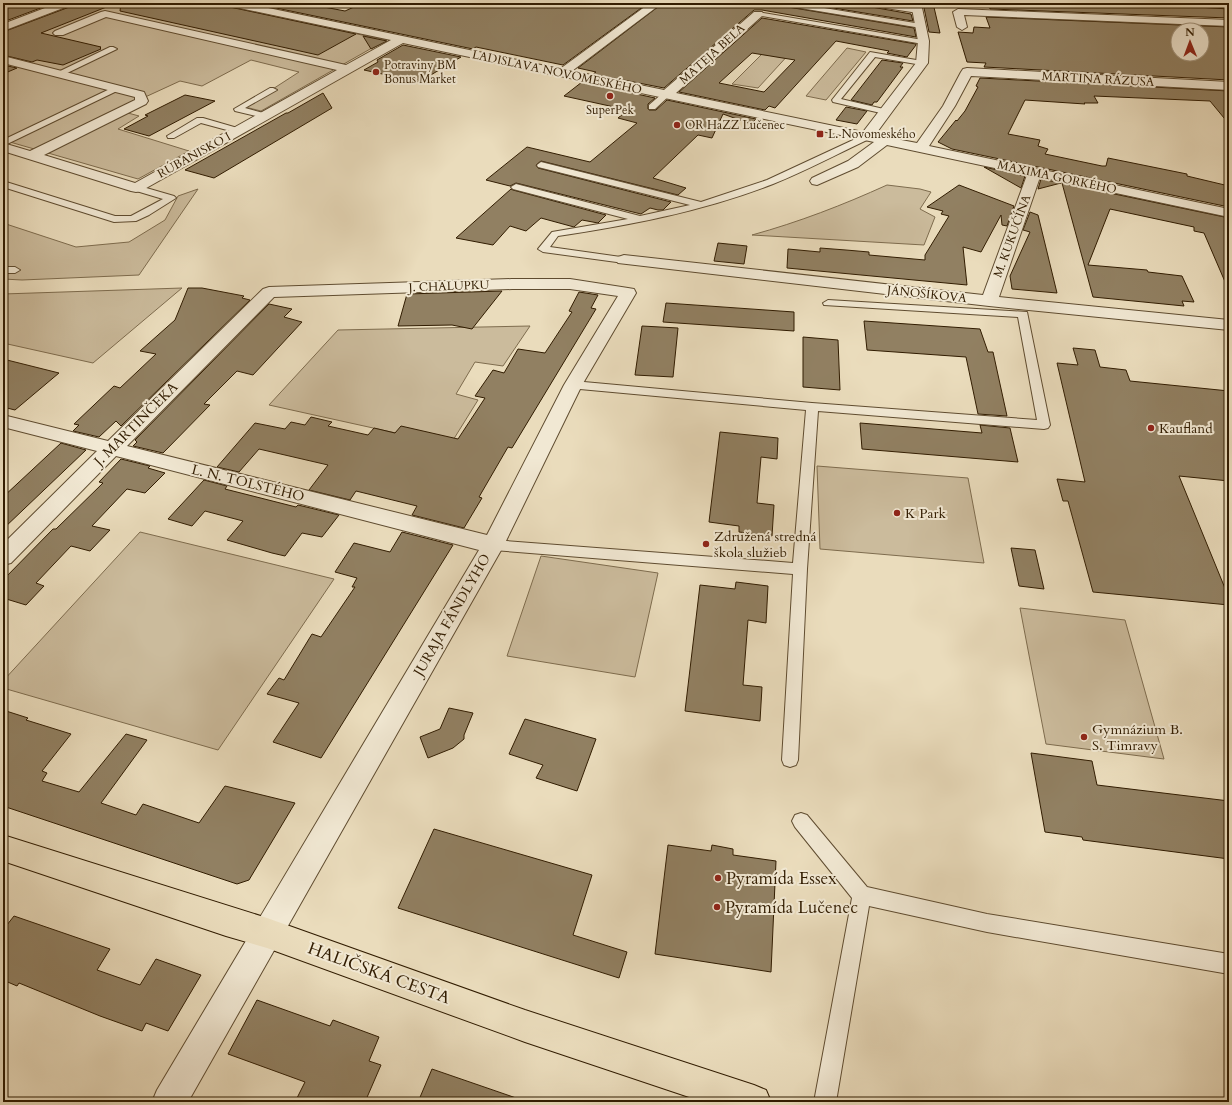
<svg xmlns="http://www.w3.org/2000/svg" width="1232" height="1105" viewBox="0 0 1232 1105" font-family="Cardo,serif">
	<rect width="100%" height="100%" fill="#eadcbc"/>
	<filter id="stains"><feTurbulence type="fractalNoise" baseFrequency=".005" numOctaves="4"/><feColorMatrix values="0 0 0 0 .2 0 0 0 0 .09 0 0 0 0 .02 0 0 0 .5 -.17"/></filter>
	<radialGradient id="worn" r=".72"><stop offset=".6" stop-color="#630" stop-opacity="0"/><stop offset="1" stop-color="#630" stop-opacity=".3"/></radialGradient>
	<path fill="#cbbb9c" stroke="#7e6c4e" d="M79,3H208L386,40L261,111L245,107L299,72L251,60L202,86L180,81L117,110L139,116L118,129L189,151L138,179L3,140V34Z
		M780,36L802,40L758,88L732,84Z
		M847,48L866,52L826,100L806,96Z
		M887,185L920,189L931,192L920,209L935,217L924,245L752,235C799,222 843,205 887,185Z
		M198,189L139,275L22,280L3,279V223L76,247L129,242L165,220L178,196Z
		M182,288L93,363L3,343V294Z
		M530,326L503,366L475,362L456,394L478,400L450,445L269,405L338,330Z
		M817,466L968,478L984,563L820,549Z
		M140,532L334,579L218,750L3,688V681Z
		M541,556L658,573L635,677L507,656Z
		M1020,608L1125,620L1164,759L1046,744Z"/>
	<path fill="#918062" stroke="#311c01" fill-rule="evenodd" d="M3,3H54L3,22Z
		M73,3L114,4L41,33L101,47L100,48L101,49L63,65L37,60L32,62L3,55V32L72,6Z
		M121,3H224L230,7L356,34L318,55L120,11Z
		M252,3H303L345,11L363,3H630L644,6L563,65L476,47L473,49Z
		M663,3H778L782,6L914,28L916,37L762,10H754L664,88L593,74L596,72L578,68Z
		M803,3H862L866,6L911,14L913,21Z
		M923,3H933L940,33L929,32Z
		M1134,3L1229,9V18L990,9L989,5L1001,6L1000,4L1061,7L1060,4L1077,5L1076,4L1136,6Z
		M986,17L1229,27V80L984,67L986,63L967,62L958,32L973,33L974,27L990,28ZM1178,30H1202V54H1178Z
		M762,18L916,44V45L907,57L887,53L889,51L836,41L775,108L769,106L765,110L679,92ZM752,53L795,60L764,92L719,83Z
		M363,36L387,41L371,49Z
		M403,45L461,57L419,82L364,70L378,62L377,60Z
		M882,60L903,63L900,67H903L877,102H874L872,105L851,100Z
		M3,65L17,68L3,74Z
		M980,78L1229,91V124L1210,101L1094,96L1098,103H1084L1085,104L1025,100L1008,134L1040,140L1038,146L1048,149L1045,154L1102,166H1106L1108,158L1187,174V176L1229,186V207L952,149L938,142L956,120L957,121L965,111L978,87L976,86Z
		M582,82L655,98L648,104V109L649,110H656L667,100L756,119L751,124L723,114L712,138L698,135L653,178L686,188L678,195L541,161L536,165L538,168L671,202L663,210H658L650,208L641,214L516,183L510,186L486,180L527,147L590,162L637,123L618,118L628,110L564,96Z
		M323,93L332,108L214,178L185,170L286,113H288Z
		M185,95L215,101L149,136L124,129L148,116L145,115Z
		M846,107L867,111L857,124L836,120Z
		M984,167L1025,176L1021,188Z
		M1041,179L1061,183L1038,189Z
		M1062,183L1229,218V291L1204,233L1194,231V227L1110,209L1088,265L1147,270L1148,272L1182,276L1194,302L1182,301L1184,306L1093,297Z
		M959,185L1014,206L1007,226L1002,225L1001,215L981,252L963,247L967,285L787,268L788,249L820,252V248L846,250L869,252V255L925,260V255L949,216L941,214L943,211L927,207Z
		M511,189L513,190L606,215L598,223L582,220L574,227L541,218L526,231L510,226L493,245L456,238Z
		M1030,212L1038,215L1057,293L1012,289L1010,276L1030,232L1023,230Z
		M718,243L747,246L744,264L714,261Z
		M188,288H202L244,296L242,298L250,300L121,426L116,421L99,437L73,431L79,425L74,424L114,386L120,388L156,354L140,351L175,320Z
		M502,291L472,329L452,325L398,326L407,294Z
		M579,292L598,295L591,308L596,309L512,448L508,447L479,497L482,498L464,528L412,515L417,506L356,491L350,500L309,490L328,465L259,449L239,472L217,467L255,423L285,429L291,422L305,425L311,417L332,422L328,426L368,435L374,428L395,433L401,426L458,439L485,398L475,396L493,370L504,373L518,349L545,353L572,312L569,311Z
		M666,303L794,312V331L663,322Z
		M269,304L292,309L284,317L302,322L253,375L237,371L204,404L210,405L163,453L133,446L137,442L135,440Z
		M864,321L980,329L988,352H993L1007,416L978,414L966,357L867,350Z
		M642,326L678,328L673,377L635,375Z
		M803,337L838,340L840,390L803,387Z
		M1073,348L1095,350L1100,367L1126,370L1130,381L1229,391V481L1179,476L1229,598V605L1093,592L1068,501H1063L1057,479L1085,482L1057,363L1078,365Z
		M3,359L59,373L15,410L3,407Z
		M860,423L982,433L980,425L1010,428L1018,462L862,449Z
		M720,432L778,438L777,459L761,457L757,503L774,505L772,536L739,532V526L709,522Z
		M61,443L86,450L3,529V497Z
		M121,459L150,466L148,468L165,473L145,493L127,489L92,526L110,530L90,551L71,546L36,583L44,586L26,605L3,598V580L53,529H56L103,483L99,482Z
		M204,480L227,486L225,489L296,507L298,505L339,515L322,537L302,533L285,556L272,553L227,540L243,521L205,511L192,526L168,519Z
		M402,532L453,545L321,758L273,742L299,703L267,694L279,678L284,680L312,634L321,637L355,587H352L357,578L335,572L354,543L390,552Z
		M1011,548L1035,550L1044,589L1019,586Z
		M736,582L768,586L766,623L748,620L743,685L762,687L760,721L685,711L700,585L735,589Z
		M449,708L473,713L464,735V739L453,748L428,758L420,737L440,729Z
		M3,710L28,718L26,720L71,734L42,771L47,773L42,781L79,792L126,734L147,740L101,803L136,815L143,804L199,823L225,786L295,803L249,880L237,884L3,806Z
		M525,719L596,739L577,791L536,778L543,765L509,754Z
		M1031,753L1092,761L1097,785L1229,801V859L1083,840L1082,837L1045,832Z
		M434,829L592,875L573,935L627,952L619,978L398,908Z
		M668,845L711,851L712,845L733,849V855L776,861L771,972L655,954Z
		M14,916L110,949L97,970L140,985L156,959L201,975L168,1031L146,1023L142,1031L100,1016L19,983L17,986L3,980V930Z
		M257,1000L330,1026L333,1020L379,1037L369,1061L381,1065L365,1102H295L305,1082L228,1054Z
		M432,1069L519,1099L518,1102H418Z"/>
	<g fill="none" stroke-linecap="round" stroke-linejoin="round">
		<defs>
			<path id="service" d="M779,3H794L921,24L924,26L921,28L782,5Z
				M863,3H879L918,9L921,11L918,13L866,5Z
				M758,12L923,40L927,42L923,44L756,15L755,14Z
				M110,47H113L117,49L63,75H57L56,73Z
				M870,52L922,61L926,63L922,65L875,57L841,99L888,110V114H885L833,102L832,100Z
				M114,87H117L121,89L3,146V140Z
				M270,88H273L277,90L245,108L267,114V118H264L235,111L234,109Z
				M663,93H666L670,95L655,109H649V105Z
				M197,118H203L241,129L242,131L238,133L201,123L174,138H168L167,136Z
				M866,134L869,135L870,137L869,139C837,154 806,171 773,184C704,211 631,225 558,236L550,247L628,258L629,260L628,262L624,263L543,252L538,249L552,232L628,219L513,189L511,187L516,184L640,216L690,205L538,167L537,165L541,162L701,202L767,180Z
				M3,181L115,216H131L163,199L133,190L131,188L133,186L136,185L174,196L176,198L149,215L136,221L114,222L3,187Z
				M3,267H15L20,270L15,273H3Z
				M828,300L1027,312L1050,425L1048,428L1044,429L818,411L807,569L798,760L796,765L790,767L784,765L782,760L793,574L493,550L488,549L486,545L488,541L493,540L793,563L806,410L569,388L567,385L569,382L573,381L812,403L1037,420L1018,317L824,305L823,303Z
				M801,813L807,815L867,887L987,914L1229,954V974L987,932L869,906L836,1102H814L852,898L795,827L792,821L795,815Z"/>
			<path id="minor" d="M58,3H72L71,5L3,31V24Z
				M225,3H245L560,69L650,3H662L572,71L664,90L754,12H762L763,14L762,16L676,93L863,132L916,63L918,41L911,3H921L929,41L928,63L875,135L917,143L943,106L961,72L963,69L967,68L1229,82V90L971,76L955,106L929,146L1229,209V217L1040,177L999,297L1229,320V330L989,306L618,263L616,260L618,257L624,255L983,295L1027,175L887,145L858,167L817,185L812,184L810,181L812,178L848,161L874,142L403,43L141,191L136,192L131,191L3,151V143L30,151L135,100V97L3,63V56L144,92L148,101L146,104L44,155L135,183L337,70L106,17L63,35H55L53,33L55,31L101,12L105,11L346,65L391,40L230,6Z
				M958,9L1229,20V26L964,15L967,27L962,30L957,27L953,12Z
				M512,279H570L628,288L634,289L636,293L582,385L504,545L188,1102H152L157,1090L479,550L116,456L11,563L3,565V544L97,451L3,427V415L108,441L263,289L269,287ZM512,289H570L618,296L564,385L487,535L127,446L274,297Z"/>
			<path id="primary" d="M3,835L267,918L525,1010L754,1085L766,1090L771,1102H704L525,1042L267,948L226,936L3,861Z"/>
		</defs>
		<use href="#service" stroke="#5f4c30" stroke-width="2"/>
		<use href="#minor" stroke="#5f4c30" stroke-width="2"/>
		<use href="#primary" stroke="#311c01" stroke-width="2"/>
		<use href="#service" fill="#f1e8d3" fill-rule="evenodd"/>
		<use href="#minor" fill="#f1e8d3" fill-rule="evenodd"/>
		<use href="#primary" fill="#eadcbc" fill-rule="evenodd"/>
	</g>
	<g fill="#8f2418" stroke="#f1e8d3" stroke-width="1.5">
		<circle cx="376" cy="72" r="4"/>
		<circle cx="610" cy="96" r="4"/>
		<circle cx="677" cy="125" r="4"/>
		<rect x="816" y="130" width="8" height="8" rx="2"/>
		<circle cx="1151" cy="428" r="4"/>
		<circle cx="897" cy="513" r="4"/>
		<circle cx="706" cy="544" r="4"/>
		<circle cx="1084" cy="737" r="4"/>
		<circle cx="718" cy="878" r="4"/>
		<circle cx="717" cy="907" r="4"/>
	</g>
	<g text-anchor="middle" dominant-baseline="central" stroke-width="4" stroke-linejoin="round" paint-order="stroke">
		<g font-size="12" fill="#311c01" stroke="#f1e8d3">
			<text transform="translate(712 54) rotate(-42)">MATEJA BELA</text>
			<text transform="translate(557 72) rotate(12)">LADISLAVA NOVOMESKÉHO</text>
			<text transform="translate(1098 79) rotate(3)">MARTINA RÁZUSA</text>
			<text transform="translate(194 155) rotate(-29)">RÚBANISKO I</text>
			<text transform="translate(1057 177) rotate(12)">MAXIMA GORKÉHO</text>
			<text transform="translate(1012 236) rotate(-70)">M. KUKUČÍNA</text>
			<text transform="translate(449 286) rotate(-2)">J. CHALUPKU</text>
			<text transform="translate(927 294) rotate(6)">JÁNOŠÍKOVA</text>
		</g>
		<g font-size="12" fill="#311c01" stroke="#f1e8d3" text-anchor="start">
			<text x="384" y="65">Potraviny BM<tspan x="384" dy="14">Bonus Market</tspan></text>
			<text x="610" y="110" text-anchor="middle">SuperPek</text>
			<text x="685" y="125">OR HaZZ Lučenec</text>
			<text x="828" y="134">L. Novomeského</text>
		</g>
		<g font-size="14" fill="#311c01" stroke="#f1e8d3">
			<text transform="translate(136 424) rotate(-45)">J. MARTINČEKA</text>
			<text transform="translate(248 483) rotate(14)">L. N. TOLSTÉHO</text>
			<text transform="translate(452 615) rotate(-60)">JURAJA FÁNDLYHO</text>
		</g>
		<g font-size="14" fill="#311c01" stroke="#f1e8d3" text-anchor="start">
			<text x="1159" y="428">Kaufland</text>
			<text x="905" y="513">K Park</text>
			<text x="714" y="536">Združená stredná<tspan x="714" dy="16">škola služieb</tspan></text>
			<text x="1092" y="729">Gymnázium B.<tspan x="1092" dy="16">S. Timravy</tspan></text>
		</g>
		<g font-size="17" fill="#311c01" stroke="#f1e8d3" text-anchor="start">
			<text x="726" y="878">Pyramída Essex</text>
			<text x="725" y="907">Pyramída Lučenec</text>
		</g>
		<g font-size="17" fill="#311c01" stroke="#f1e8d3">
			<text transform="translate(379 973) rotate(20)">HALIČSKÁ CESTA</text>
		</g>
	</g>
	<rect width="1232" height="1105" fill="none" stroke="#eadcbc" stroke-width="16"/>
	<rect x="4" y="4" width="1224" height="1097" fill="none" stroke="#311c01" stroke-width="2"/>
	<rect x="8" y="8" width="1216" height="1089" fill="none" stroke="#311c01"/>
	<g transform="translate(1190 42) rotate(359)"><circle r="19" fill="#f1e8d3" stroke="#a4967f"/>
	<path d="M0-3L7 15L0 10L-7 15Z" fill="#8f2418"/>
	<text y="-6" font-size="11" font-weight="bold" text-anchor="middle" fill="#311c01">N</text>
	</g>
	<rect width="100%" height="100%" filter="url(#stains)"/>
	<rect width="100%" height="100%" fill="url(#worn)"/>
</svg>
